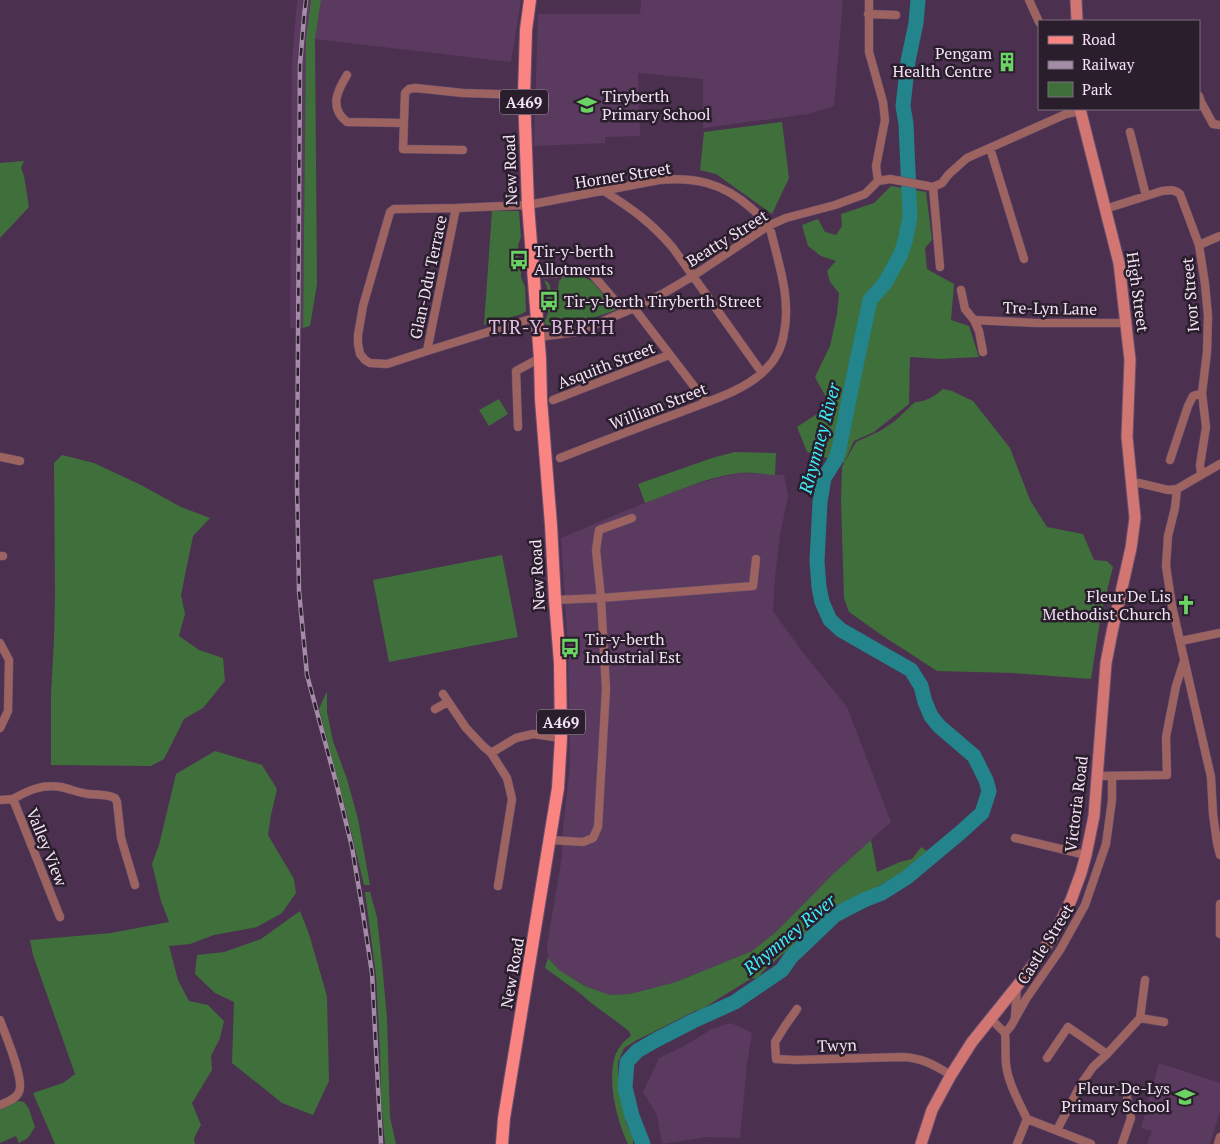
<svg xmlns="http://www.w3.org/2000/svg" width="1220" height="1144" viewBox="0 0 1220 1144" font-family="'PT Serif',serif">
	<rect width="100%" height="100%" fill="#4c3050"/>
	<path fill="#5a3b5f" d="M297,0H311L306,38L303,328H290L292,63Z
		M321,0H521L511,62L315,39Z
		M641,0H843L834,106L808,114L703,128V79L638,73L640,136L605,137V143L534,146L538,14H640Z
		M740,473L784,475L788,496L780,535L775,577L773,611L801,650L847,707L891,822L832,875L776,932L752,951L676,982L630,994L610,995L586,986L559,970L548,958L547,945L562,857L563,827L570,767L568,647L561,538L627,510L684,488L717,478Z
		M731,1023L752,1033L747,1064L740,1138L706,1137L662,1144L657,1115L643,1092L659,1058L686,1045L712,1029Z
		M1159,1063L1220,1083V1111L1210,1144H1147L1152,1131L1141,1128Z"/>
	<path fill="#3f6f3b" d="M311,0H321L315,39L317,284L310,326L303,328L306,38Z
		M782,122L789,178L772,214L716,174L700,170L704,132Z
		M24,161L21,168L24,176L29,207L0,238V163Z
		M891,186L926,192L932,240L925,248L927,269L954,284L951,320L969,326L979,357L940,359L910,357L909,404L874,432L854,441L844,463L807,452L797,427L823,410L828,401L815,377L830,346L837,314L839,293L830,282L827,271L836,261L821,256L808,246L802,225L818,219L825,232L836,235L842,226L841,214L874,203Z
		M492,211H519L521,237L518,245L519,257H517V263H519V270H521V277L525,287L526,311L522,314L484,325Z
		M564,276H581L592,281L616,310L576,324L561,328L544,324L548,313L547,287L544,280L549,283L551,290L558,289L559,281Z
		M943,389L952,391L973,401L1010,448L1030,500L1047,527L1083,534L1094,560L1107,561L1113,567L1101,614L1091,679L1013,673L937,671L883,636L849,612L844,598L841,500L842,467L844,463L856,442L880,431L895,421L915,402C925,402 935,396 943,389Z
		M499,399L508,414L489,426L479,410Z
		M735,452L776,453L775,475C763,474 750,472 739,473C707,477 675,492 645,503L638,484L712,458Z
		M62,455L94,463L141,485L181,507L210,518L193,536L181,595L185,614L179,636L199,650L223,658L225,681L203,708L184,719L164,759L151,766L51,765V694L54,640L55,592L54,463Z
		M502,555L518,637L389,662L373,580Z
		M327,691V712L333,741L347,779L358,819L370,885H364L349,823L319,709Z
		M215,751L262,765L277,789L271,815L268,835L294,879L296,893L282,913L257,927L214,935L190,944L169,946L178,980L189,1001L208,1005L224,1021L220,1038L211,1056L212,1070L192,1103L201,1125L194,1138L195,1144H55L33,1093L63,1083L75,1074L33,955L30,940L111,933L169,922L161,901L152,864L159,845L176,774Z
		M871,840L877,872L900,862L912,859L921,847L927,851L901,873L872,890L856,896L842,904L831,907L814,920L812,929L763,971L758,979L752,978L702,1009L695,1011L637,1040L624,1048L618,1062V1075L626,1123L633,1137V1144H628C617,1121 608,1085 614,1060C616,1050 623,1041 631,1036L629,1031L590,1002L581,994L545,968L548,958L559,970L585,986L610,995L630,994L676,982L752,951L776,932L832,875Z
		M365,892H370L377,917L382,963L387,1018L390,1117L396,1144H385L381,1101L380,1051L376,975Z
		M300,911L309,934L327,996L329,1081L313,1115L282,1103L232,1063L234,1002L215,993L195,974L197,955L224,952L261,939Z
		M18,1101L24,1102L29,1109L35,1127L28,1138L19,1143L16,1136L0,1143V1109Z"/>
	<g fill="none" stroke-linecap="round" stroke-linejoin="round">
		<path stroke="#23848c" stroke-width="15" d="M643,1144L632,1116L625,1087L627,1062L637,1051L656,1040L693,1021L735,1002L782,970L791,957L835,915L864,900L882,893L906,878L961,832L982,813L989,791L986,780L974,756L939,726L931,716L925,702L921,686L911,670L841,630L830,620L822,602L819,587L817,561L820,502L824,478L836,459L839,449L853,380L870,300L885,283L900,256L905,242L910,217L906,124L903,106L908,61L916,23L918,0"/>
		<defs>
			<path id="minor" d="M869,0V52L883,102L885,120L876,166L878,181
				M1029,0L1039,22
				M868,14L896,15
				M347,75C337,91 329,108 347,122L403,123
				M1199,96L1201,102L1213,124L1220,125
				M1130,132L1146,196
				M990,148L1024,259
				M463,150L403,149L405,93L409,89L415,88L463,93L524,95
				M933,187L942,183L949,174L967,158L1066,114L1080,111
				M933,187L940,267
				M604,191C632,209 651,222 673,248L762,373
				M1105,209L1162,191C1169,190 1174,189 1180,194L1199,245L1205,284L1208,316L1207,352L1202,393L1206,427L1200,465L1201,474
				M1199,245L1220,236
				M545,274L587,271L593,275L625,312
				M961,290L965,309L974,320L979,331L983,352
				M634,308L706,402
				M537,319L527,320L427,351L387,364L370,363L365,360L360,354L358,344V335L363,306L390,212L394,209H400L456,208L528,205L659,180C696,177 723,183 751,208C759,215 767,222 771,232C779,265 791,299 784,333C782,348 774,362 763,372C740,393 708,401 681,412C640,427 600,442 560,458
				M974,320L1036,323H1126
				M538,337L577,332L634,308L664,293L693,276L768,226L786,218L835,205L865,194L878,181L890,179L933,187
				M427,351L456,208
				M553,400L669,355
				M518,427L516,371L540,358
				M0,457L20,461
				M1170,460L1188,406L1193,396L1202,393
				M1131,484L1139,483L1168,490L1177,489L1220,464
				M1177,489L1175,508L1168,536L1166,566L1172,606L1211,777L1213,814L1217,843L1220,855
				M0,556H3
				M555,600L601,598L753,586L756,559
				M1181,641L1220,633
				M0,643L9,660L8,711L0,728
				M443,694L466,728L483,746L491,753L507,778L512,799L498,886
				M435,709L448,702
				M491,753L516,738L533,734L561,738
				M1098,776L1167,775L1166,737L1176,686L1184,661
				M13,799C29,790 42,784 61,787C70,789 79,793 88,794C97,795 107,794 115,798L117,802L121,838L135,885
				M0,800L13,799L60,917
				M1015,838L1086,855
				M550,840L583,842L593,838L598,827L606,689L601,598L596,550L599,530L632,518
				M1220,904V934
				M797,1009L785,1026L775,1042L776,1059L796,1060L902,1057C923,1058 934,1065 951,1075
				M1015,1017L1017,986
				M990,1018L1005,1033
				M1140,1018L1164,1022
				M0,1020C5,1034 25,1080 19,1092C16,1099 7,1102 0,1105
				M1047,1058L1068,1027L1107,1054
				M1027,1119C1019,1102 1008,1083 1006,1064C1005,1054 1006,1043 1005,1033L1011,1026L1026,999L1060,950L1085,905L1106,844L1112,800V777
				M1027,1119L1091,1144
				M1057,1130L1081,1084L1093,1067L1107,1054L1140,1018L1145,980
				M1017,1144L1027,1119
				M1122,1144L1131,1118L1127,1097
				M1218,1144L1220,1137"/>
			<path id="secondary" d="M1076,0L1077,21
				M921,1144L932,1110L951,1075L972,1042L1021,981L1041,954L1057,929L1071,900L1081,873L1086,855L1094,816L1106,663L1112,632L1131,548L1135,518L1127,437L1130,360L1119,263L1080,109"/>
			<path id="primary" d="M502,1144L504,1118L558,788L561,738L560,663L555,600L551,525L541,400L540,358L528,205L524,95L526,30L530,0"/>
		</defs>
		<use href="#minor" stroke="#6a506e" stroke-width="9"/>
		<use href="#secondary" stroke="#6a506e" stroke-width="13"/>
		<use href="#primary" stroke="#6a506e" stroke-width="14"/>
		<use href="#minor" stroke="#9c6360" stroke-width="8"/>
		<use href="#secondary" stroke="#d17673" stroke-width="11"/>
		<use href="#primary" stroke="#f98482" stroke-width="12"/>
		<defs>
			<path id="rail" d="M306,0L304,17L300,65L297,483L299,591L307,675L337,786L352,847L362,907L372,973L381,1144"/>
		</defs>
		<use href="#rail" stroke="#a38ca6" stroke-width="4.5"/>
		<use href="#rail" stroke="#2a1e2c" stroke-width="2.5" stroke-dasharray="8" stroke-linecap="butt"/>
	</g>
	<defs>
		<symbol id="building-bare" viewBox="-9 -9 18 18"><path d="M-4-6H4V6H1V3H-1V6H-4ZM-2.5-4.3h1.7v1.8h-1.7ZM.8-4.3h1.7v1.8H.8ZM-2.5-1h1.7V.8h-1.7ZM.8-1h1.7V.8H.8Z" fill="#6ad363" stroke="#2a1e2c" stroke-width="2.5" paint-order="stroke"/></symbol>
		<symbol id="school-bare" viewBox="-9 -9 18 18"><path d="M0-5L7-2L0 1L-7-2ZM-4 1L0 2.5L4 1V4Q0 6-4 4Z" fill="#6ad363" stroke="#2a1e2c" stroke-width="2.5" paint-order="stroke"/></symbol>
		<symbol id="bus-bare" viewBox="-9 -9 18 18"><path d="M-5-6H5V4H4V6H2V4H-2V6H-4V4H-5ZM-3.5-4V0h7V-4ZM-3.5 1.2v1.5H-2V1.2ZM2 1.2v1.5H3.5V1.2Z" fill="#6ad363" stroke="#2a1e2c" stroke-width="2.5" paint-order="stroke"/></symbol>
		<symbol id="church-bare" viewBox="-9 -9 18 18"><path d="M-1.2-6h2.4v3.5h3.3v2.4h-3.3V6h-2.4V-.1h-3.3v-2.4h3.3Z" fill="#6ad363" stroke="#2a1e2c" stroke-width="2.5" paint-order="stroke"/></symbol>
	</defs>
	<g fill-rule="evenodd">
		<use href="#building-bare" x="993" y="48" width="28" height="28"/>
		<use href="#school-bare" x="573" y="91" width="28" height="28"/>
		<use href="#bus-bare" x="505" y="246" width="28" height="28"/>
		<use href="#bus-bare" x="535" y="287" width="28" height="28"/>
		<use href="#church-bare" x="1172" y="591" width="28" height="28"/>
		<use href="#bus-bare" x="556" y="634" width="28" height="28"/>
		<use href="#school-bare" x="1171" y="1083" width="28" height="28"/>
	</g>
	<g text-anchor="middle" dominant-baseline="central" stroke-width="5" stroke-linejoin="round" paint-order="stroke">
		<g fill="#2a1e2c" stroke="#b7a7b9" stroke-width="1">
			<rect x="500" y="89.5" width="48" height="25" rx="4"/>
			<rect x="537" y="709.5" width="48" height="25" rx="4"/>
		</g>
		<g font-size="15" font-weight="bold" fill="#f4e2f6">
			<text x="524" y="102">A469</text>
			<text x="561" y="722">A469</text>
		</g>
		<g font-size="16" fill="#f4e2f6" stroke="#2a1e2c" text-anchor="start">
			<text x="992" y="53" text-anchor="end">Pengam<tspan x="992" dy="18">Health Centre</tspan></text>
			<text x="602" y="96">Tiryberth<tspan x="602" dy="18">Primary School</tspan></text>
			<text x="534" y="251">Tir-y-berth<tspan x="534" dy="18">Allotments</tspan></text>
			<text x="564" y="301">Tir-y-berth Tiryberth Street</text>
			<text x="1171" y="596" text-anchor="end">Fleur De Lis<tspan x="1171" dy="18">Methodist Church</tspan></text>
			<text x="585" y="639">Tir-y-berth<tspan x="585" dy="18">Industrial Est</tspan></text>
			<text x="1170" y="1088" text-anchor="end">Fleur-De-Lys<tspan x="1170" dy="18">Primary School</tspan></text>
		</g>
		<g font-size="16" fill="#f4e2f6" stroke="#2a1e2c">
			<text transform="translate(510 170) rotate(-92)">New Road</text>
			<text transform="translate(623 175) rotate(-9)">Horner Street</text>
			<text transform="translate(727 238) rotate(-32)">Beatty Street</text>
			<text transform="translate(428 277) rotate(-78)">Glan-Ddu Terrace</text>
			<text transform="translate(1138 292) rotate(82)">High Street</text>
			<text transform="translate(1190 295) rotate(-95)">Ivor Street</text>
			<text transform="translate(1050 308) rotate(1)">Tre-Lyn Lane</text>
			<text transform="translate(606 365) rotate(-21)">Asquith Street</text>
			<text transform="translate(658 406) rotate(-21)">William Street</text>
			<text transform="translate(537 575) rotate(-93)">New Road</text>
			<text transform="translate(1076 804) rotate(-83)">Victoria Road</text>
			<text transform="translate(47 847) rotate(68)">Valley View</text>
			<text transform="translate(1045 944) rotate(-58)">Castle Street</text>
			<text transform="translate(512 973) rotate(-80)">New Road</text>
			<text transform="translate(837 1045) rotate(-2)">Twyn</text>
		</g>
		<g font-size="18" font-style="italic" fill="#3cf0fd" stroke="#2a1e2c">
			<text transform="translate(819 438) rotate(-75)">Rhymney River</text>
			<text transform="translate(789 934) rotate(-40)">Rhymney River</text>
		</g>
		<g font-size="19" letter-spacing="1" fill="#dfbde3" stroke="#2a1e2c">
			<text x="552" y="326">TIR-Y-BERTH</text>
		</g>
	</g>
	<rect x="1038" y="20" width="162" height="90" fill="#2a1e2c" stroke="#7b6c7d"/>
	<rect x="1048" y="36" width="25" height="8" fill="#f98482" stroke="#7b6c7d"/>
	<text x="1082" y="45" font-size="15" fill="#f4e2f6">Road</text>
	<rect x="1048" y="61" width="25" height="8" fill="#a38ca6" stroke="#7b6c7d"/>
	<text x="1082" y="70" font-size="15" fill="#f4e2f6">Railway</text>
	<rect x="1048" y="82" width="25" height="15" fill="#3f6f3b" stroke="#7b6c7d"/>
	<text x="1082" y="95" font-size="15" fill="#f4e2f6">Park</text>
</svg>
